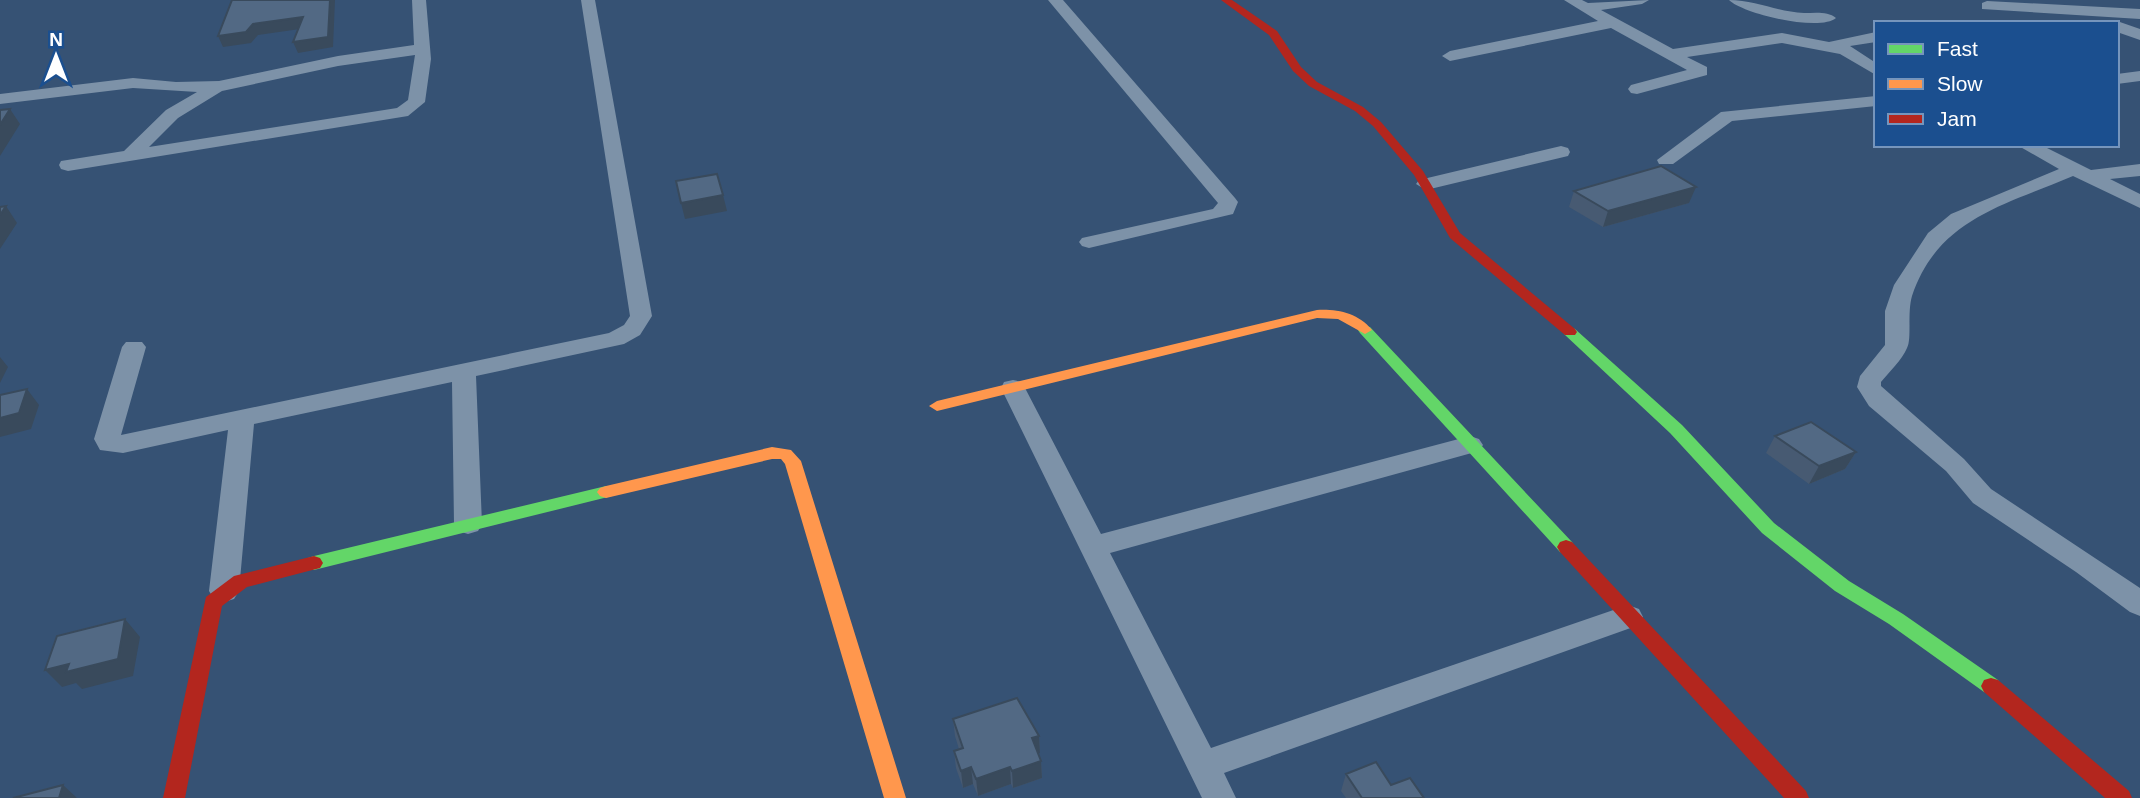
<svg xmlns="http://www.w3.org/2000/svg" width="2140" height="798" viewBox="0 0 2140 798" font-family="Arial,sans-serif">
	<rect width="100%" height="100%" fill="#365274"/>
	<g fill="none" stroke-linecap="round" stroke-linejoin="round">
		<path fill="#7d92a8" fill-rule="evenodd" d="M412,0H426L431,59L425,102L408,116L68,171L61,169L59,165L61,161L124,151L166,110L197,92L133,88L0,104V94L133,78L176,82L219,81L338,56L414,45ZM415,55L408,100L397,108L149,147L178,118L222,91L338,66Z
			M581,0H595L652,316L640,335L624,344L476,376L482,524L478,531L468,534L458,531L454,524L452,382L254,424L239,591L234,599L224,602L214,599L209,591L228,430L123,453L100,450L94,439L122,347L126,342H142L146,347L121,435L609,333L624,325L630,316Z
			M1048,0H1063L1235,198L1238,202L1233,214L1089,248L1082,246L1079,242L1082,238L1213,209L1218,203Z
			M1564,0H1582L1588,3L1649,0L1642,4L1601,10L1673,49L1782,33L1829,42L1876,32V42L1850,46L1876,63V75L1840,54L1782,43L1687,57L1707,67V75L1637,94L1631,93L1628,89L1631,85L1687,70L1611,28L1450,61L1442,56L1450,51L1598,21Z
			M1729,0C1755,0 1778,12 1804,13C1815,13 1828,11 1836,18C1820,32 1743,14 1729,0Z
			M1987,1L2140,9V19L1982,9V3Z
			M2117,21L2140,29V40L2117,32V23H2111Z
			M2140,71V81L2117,84V74Z
			M1876,96V106L1732,121L1673,164H1659L1657,160L1721,112Z
			M2017,145H2041L2091,170L2140,164V176L2110,179L2140,194V208L2073,176C2006,205 1938,218 1912,296C1907,313 1912,339 1907,348C1902,360 1889,372 1881,382V386L1964,459L1991,489L2140,588V616L2130,612L2076,572L1973,503L1946,471L1869,406L1857,387L1860,376L1885,345V311L1894,285L1928,233L1951,214L2059,169Z
			M1561,146L1568,148L1570,152L1568,156L1426,190L1416,184L1419,180Z
			M1013,380L1022,382L1025,388L1101,534L1470,436L1479,439L1483,445L1479,451L1110,553L1211,748L1628,605L1639,609L1643,617L1639,625L1224,773L1236,798H1202L1001,388L1004,382Z"/>
		<path fill="#63d668" fill-rule="evenodd" d="M1365,326L1370,327L1572,542L1575,547L1572,552L1566,554L1560,552L1360,333L1358,330L1360,327Z
			M1570,327L1575,329L1682,425L1774,523L1849,581L1903,614L1998,680L2001,686L1998,692L1991,694L1984,692L1889,624L1835,591L1762,533L1670,433L1565,335L1563,332Z
			M606,486L612,488L615,492L612,496L314,570L308,568L305,563L308,558L314,556Z"/>
		<path fill="#ff974d" fill-rule="evenodd" d="M1317,310C1338,309 1358,313 1372,330L1365,334L1338,319L1317,318L937,411L929,406L937,401Z
			M772,447L791,450L801,461L906,798H884L785,464L781,459H772L606,498L600,496L597,492L600,488L606,486Z"/>
		<path fill="#b3261e" fill-rule="evenodd" d="M1221,0H1232L1277,31L1301,67L1317,82L1363,107L1381,122L1423,171L1460,233L1575,329L1577,332L1575,335H1565L1450,238L1414,175L1373,126L1355,111L1309,86L1293,71L1269,35Z
			M1566,540L1572,542L1806,791L1809,798H1784L1560,552L1557,547L1560,542Z
			M314,556L320,558L323,563L320,568L247,587L222,606L185,798H163L206,597L234,576Z
			M1991,678L1998,680L2129,791L2132,798H2105L1984,692L1981,686L1984,680Z"/>
	</g>
	<path fill="#475a72" d="M1574,191L1689,203L1603,227L1569,207Z
		M1775,436L1856,452L1845,469L1809,484L1766,453Z
		M953,719L1039,736L1040,753H1038L1041,761L1042,778L1013,788L1011,784L978,796L973,784L963,788L956,768L954,751L959,749L955,736Z
		M1346,774L1391,785L1424,798H1346L1341,791Z"/>
	<path fill="#394a5c" d="M330,0H335L333,47L298,53L293,42Z
		M303,17L307,28L258,35L251,43L223,47L218,36L253,24Z
		M10,109L20,124L0,156V125Z
		M1696,187L1689,203L1603,227L1608,211Z
		M723,195L727,211L685,219L681,203Z
		M6,206L17,223L0,249V215Z
		M0,357L8,367L0,383Z
		M27,389L39,405L31,429L0,437V418Z
		M1856,452L1845,469L1809,484L1819,466Z
		M125,619L140,637L133,676L82,689L76,683L62,687L45,670L69,664Z
		M1039,736L1040,753L1032,756V738Z
		M1041,761L1042,778L1013,788L1012,771Z
		M971,767L973,784L963,788L961,771Z
		M1010,767L1011,784L978,796L976,779Z
		M63,785L77,798H59Z"/>
	<path fill="#526984" stroke="#394a5c" stroke-width="2" d="M232,0H330L328,37L293,42L303,17L253,24L246,32L218,36Z
		M10,109L0,125V110Z
		M1661,166L1696,187L1608,211L1574,191Z
		M717,174L723,195L681,203L676,181Z
		M6,206L0,215V207Z
		M27,389L19,413L0,418V395Z
		M1811,422L1856,452L1819,466L1775,436Z
		M125,619L118,659L66,672L69,664L45,670L57,636Z
		M1017,698L1039,736L1032,738L1041,761L1012,771L1010,767L976,779L971,767L961,771L954,751L963,748L953,719Z
		M1376,762L1391,785L1410,778L1424,798H1362L1346,774Z
		M63,785L59,798H13Z"/>
	<rect x="1874" y="21" width="245" height="126" fill="#1b4f8f" stroke="#7695bc" stroke-width="2"/>
	<rect x="1888" y="44" width="35" height="10" fill="#63d668" stroke="#7695bc" stroke-width="2"/>
	<text x="1937" y="56" font-size="21" fill="#ffffff">Fast</text>
	<rect x="1888" y="79" width="35" height="10" fill="#ff974d" stroke="#7695bc" stroke-width="2"/>
	<text x="1937" y="91" font-size="21" fill="#ffffff">Slow</text>
	<rect x="1888" y="114" width="35" height="10" fill="#b3261e" stroke="#7695bc" stroke-width="2"/>
	<text x="1937" y="126" font-size="21" fill="#ffffff">Jam</text>
	<g transform="translate(56 56)" stroke="#1b4f8f" stroke-width="5" paint-order="stroke">
	<path d="M0-5L12 26L0 18L-12 26Z" fill="#ffffff"/>
	<text y="-10" font-size="19" font-weight="bold" text-anchor="middle" fill="#ffffff">N</text>
	</g>
</svg>
